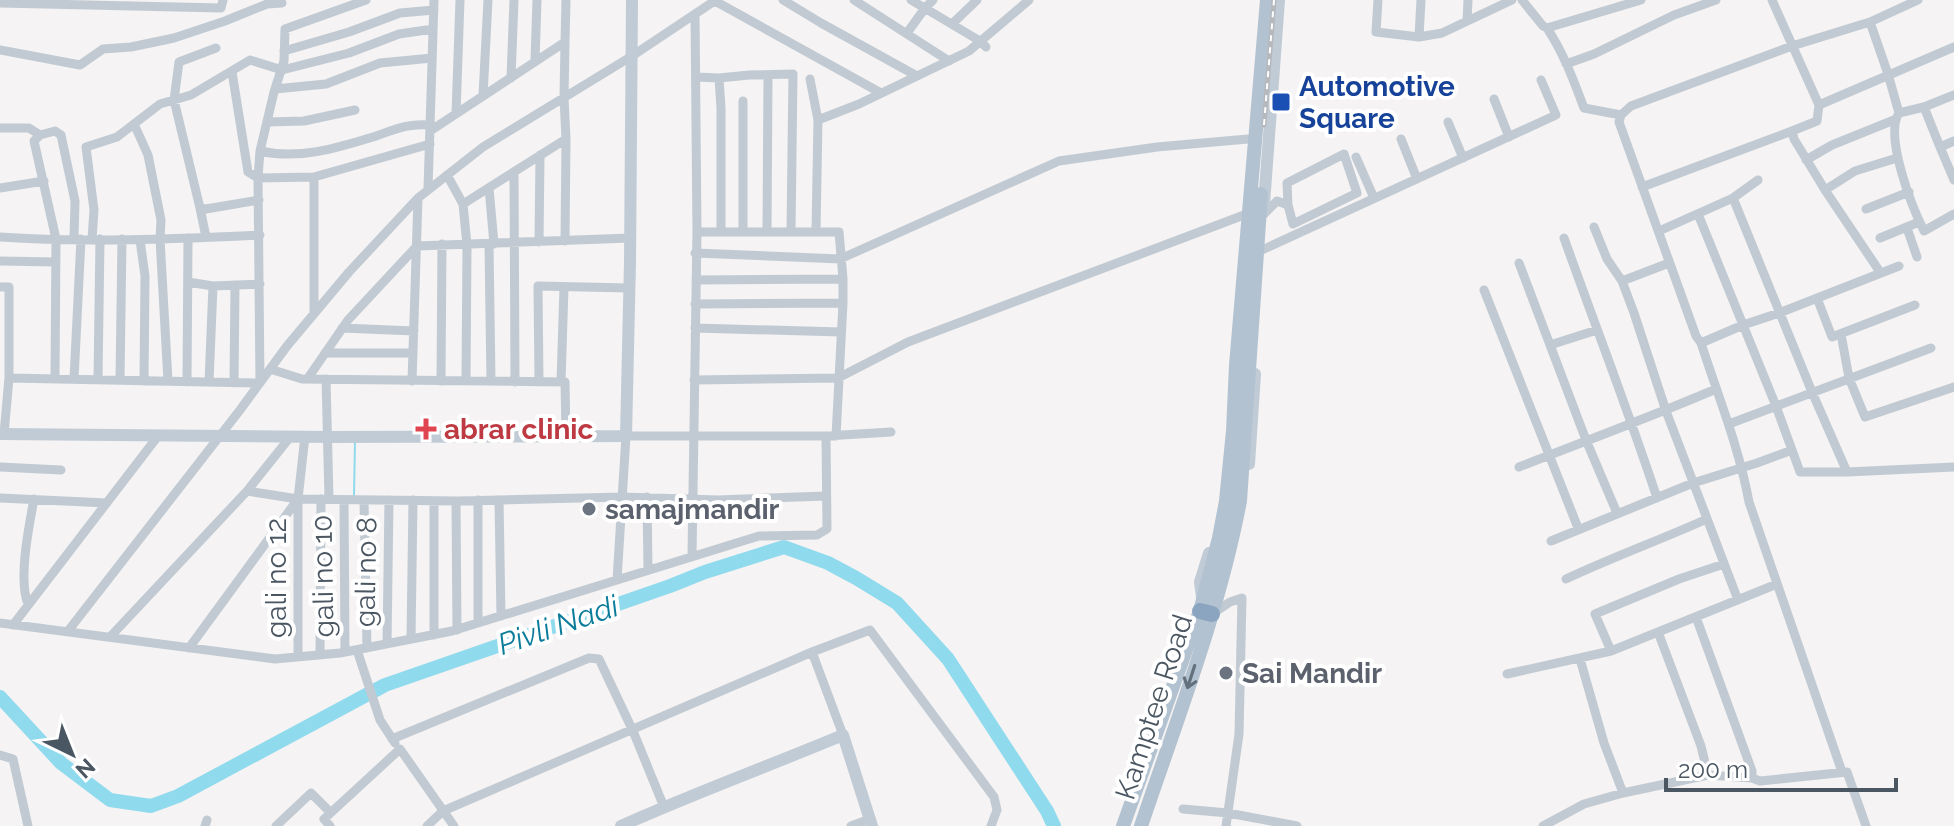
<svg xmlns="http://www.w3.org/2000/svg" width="1954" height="826" viewBox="0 0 1954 826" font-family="Raleway,sans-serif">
	<rect width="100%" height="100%" fill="#f5f3f3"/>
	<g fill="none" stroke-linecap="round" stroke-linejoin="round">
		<path stroke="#90daee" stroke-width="2" d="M354,495L355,441"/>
		<path stroke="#90daee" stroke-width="14" d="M0,697L61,763L110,800L151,806L178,796L385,685L670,586L705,572L784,547L828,563L856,578L897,603L948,659L1047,811L1054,826"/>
		<path stroke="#c1cad2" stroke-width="9" d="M783,0L821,23L917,76
			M854,0L949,61
			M911,0L980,41L986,47
			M1378,0L1376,32L1419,37L1421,0
			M1522,0L1543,26L1547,28C1564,54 1573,79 1584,108L1621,115
			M1772,0L1819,105L1817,121L1792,131L1794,139L1825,190L1880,272
			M715,1L881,93
			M0,3L221,8L223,0
			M1467,21L1468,0
			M1870,22L1888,74L1899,113L1924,107L1954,95
			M952,24L977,0
			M1547,28L1641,0
			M907,33L925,8L933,0
			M1419,37L1442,33L1512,0
			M565,42L566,0
			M216,48L179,62L174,100L200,208L206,209L259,200
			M0,50L80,65L103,49L131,47L174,38L225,21L267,4L282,3
			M284,51L349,32L400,13L434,10
			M535,61L537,0
			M1566,64L1594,54L1674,15L1716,0
			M232,72L248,172L258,178L314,177V313
			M696,77L719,78L721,108V231
			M511,78L514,0
			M719,78L749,75L793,74L791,231
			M810,79L818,120L816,231
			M275,89L326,84L380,63L432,58
			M483,96L488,0
			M1494,99L1509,137
			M1819,105L1954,47
			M1924,107L1940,147
			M1899,113C1884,136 1912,207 1924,231L1954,214
			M456,114L460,0
			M818,120L859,104L969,51L1029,0
			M267,122L304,121L355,110
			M1448,122L1463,158
			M134,124L148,155L161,220L160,239L168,381
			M0,128H29L40,135
			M430,131L565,42L564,98L566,139L463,204L447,175
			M1401,139L1417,179
			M1954,141L1940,147L1954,180
			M260,151C300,160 337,148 376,136C396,129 408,123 430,125
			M1356,157L1374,198
			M1806,160L1832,145L1894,120
			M514,172L515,382
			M314,177L430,144
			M1642,187L1792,131
			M0,188L44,181
			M489,188L494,244
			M428,189L434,0
			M1825,190L1855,171L1897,158
			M1733,198L1758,180
			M463,204L467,245L466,381
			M200,208L206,237
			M1866,209L1909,192
			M1698,214L1776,406L1792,450
			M1594,227L1607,259L1622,281L1634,313L1666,411L1738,600
			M1907,228L1917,257
			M743,231V101
			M767,231L768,75
			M1659,231L1733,198L1812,392L1847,472
			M697,232H839L843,279V303L836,436
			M0,237C86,243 173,239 260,235
			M1564,238C1595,325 1628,410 1657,498
			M1880,238L1919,222
			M92,239L94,210L86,147L117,137L160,104L191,95L250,60L282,70L349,53L399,34L433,29
			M140,240L145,276L144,381
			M565,241L566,139
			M539,242L540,155
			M489,245L491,381
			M1262,250L1556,115L1541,80
			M695,253L840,259L1059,161L1157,147L1248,139
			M0,261L56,262
			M1519,263L1586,440L1617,513
			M696,280L843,279
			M1622,281L1669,263
			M188,282L213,286L209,382
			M213,286L260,284
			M0,287H9V378
			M1484,290L1578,528
			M1817,298L1832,337L1915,305
			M695,304L843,303
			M342,328L414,331
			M695,328L841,332
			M1841,334L1849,378L1865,417L1954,387
			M1701,343L1743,325L1779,313L1899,266
			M1550,345L1597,330
			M325,353H413
			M270,369L302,379L565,382L566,436
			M55,378L56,239L34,141L40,135L55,131L61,135L75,201L74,239
			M308,378L348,320L417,246L630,238
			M74,379L81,239
			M98,379L100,239
			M326,379L329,499
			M120,380L122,239
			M694,380L838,378L908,342L1244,215L1264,214L1277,201L1288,205L1293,224L1357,193L1344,154L1287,183L1288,205
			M412,381L418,198
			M441,381L442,244
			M187,382L188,238
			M539,382L538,286L629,288
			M561,382L564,287
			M234,383L235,285
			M1729,424L1931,348
			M4,434L9,378L260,383L258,178L260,151L274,92L284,61L285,29L366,0
			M291,436L247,491L298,499L458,501L622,497L718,500L826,496
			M0,467L61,470
			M1519,467C1585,441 1651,417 1716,389
			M647,497L648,569
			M0,498L107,503
			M344,500L345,652
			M364,500L367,648
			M478,500V623
			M499,500L501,616
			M456,501L457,630
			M1551,541L1693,483L1757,463L1792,450L1800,472H1847L1954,467
			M692,556L697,232L695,14
			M1566,579C1613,557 1660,540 1707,519
			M617,580L759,536L817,535L827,529L826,436
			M28,604C18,579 29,526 34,499
			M1212,614L1230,602L1242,598L1239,734L1226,826
			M1696,617L1752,771V778
			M0,623L275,659L340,653L452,631L617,580L626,436H826L891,432
			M13,625L158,436
			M68,631L240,410L287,346L349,272L418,198L483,147L632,56L716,0
			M1658,632L1701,746L1708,775
			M434,635V501
			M110,637L247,491
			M411,639L413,500
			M387,644L389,500
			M189,648L298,499
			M357,650L380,720L395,743
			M1611,651L1595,614L1679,579L1724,564
			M812,652L843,735
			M320,655L321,499
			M298,657V499L305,436
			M1580,659L1604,743L1623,793
			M1507,674L1611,651L1777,584
			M392,739L589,658L599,659L633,731L664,807
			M0,755L13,759L28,826
			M1841,769L1749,502C1739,447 1718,396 1701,343L1696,336L1619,122L1621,115L1631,106L1792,46L1870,22L1918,0
			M1183,809L1228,813L1297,826
			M205,826L207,820
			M276,826L311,793L330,812
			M330,826L324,819L400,749L454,826
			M427,826L443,811L812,652L870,630L994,797L997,810L991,826
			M851,826L870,819
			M1543,826L1584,804L1623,793L1708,775L1752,778L1760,781L1847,772L1866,826"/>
		<path stroke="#c1cbd6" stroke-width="12" d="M1264,204L1279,0
			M0,434L329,437L626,436L630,262L632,0
			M1249,464L1255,374
			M1202,597L1200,582L1209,553
			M621,826C694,793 769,766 843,735L872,826"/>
		<path stroke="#b3c2d1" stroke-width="14" d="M1123,826L1200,611L1219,538L1226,501L1233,431L1236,365L1267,0
			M1141,826C1177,719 1219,612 1240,501L1261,194"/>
		<path stroke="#8ba5c1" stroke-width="16" d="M1200,611L1212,614"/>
		<defs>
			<path id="rail" d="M1264,125L1274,0"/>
		</defs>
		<use href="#rail" stroke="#b5b8bd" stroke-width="5"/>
		<use href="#rail" stroke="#fff" stroke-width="2" stroke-dasharray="6" stroke-linecap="butt"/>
	</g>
	<defs><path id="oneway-shaft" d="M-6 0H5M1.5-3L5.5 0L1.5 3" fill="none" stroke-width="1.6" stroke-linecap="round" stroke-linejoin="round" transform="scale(2)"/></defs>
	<use stroke="#64717d" href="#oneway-shaft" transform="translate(1191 677) rotate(108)"/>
	<rect fill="#1a4fb4" stroke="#fff" stroke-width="3" x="1271" y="92" width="20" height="20" rx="4"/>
	<path fill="#e0444e" stroke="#fff" stroke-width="3" d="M422 417h8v8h8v8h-8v8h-8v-8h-8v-8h8z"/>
	<g fill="#6b7280" stroke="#fff" stroke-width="3">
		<circle cx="589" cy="509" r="8"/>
		<circle cx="1226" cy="673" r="8"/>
	</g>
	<g text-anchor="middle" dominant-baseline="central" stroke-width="8" stroke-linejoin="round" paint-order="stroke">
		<g font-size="28" font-weight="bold" fill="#164399" stroke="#fff" text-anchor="start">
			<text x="1299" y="86">Automotive<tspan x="1299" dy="32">Square</tspan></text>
		</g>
		<g font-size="28" font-weight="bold" fill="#be3a42" stroke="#fff" text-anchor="start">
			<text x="444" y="429">abrar clinic</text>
		</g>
		<g font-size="28" font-weight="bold" fill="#5b616d" stroke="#fff" text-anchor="start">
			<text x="605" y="509">samajmandir</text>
			<text x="1242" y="673">Sai Mandir</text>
		</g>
		<g font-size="28" fill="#4a5661" stroke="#fff">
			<text transform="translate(366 572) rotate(-89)">gali no 8</text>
			<text transform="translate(323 576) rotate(-91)">gali no 10</text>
			<text transform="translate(276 578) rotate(-90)">gali no 12</text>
			<text transform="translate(1154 707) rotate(-72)">Kamptee Road</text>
		</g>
		<g font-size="30" font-style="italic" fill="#0c7c9b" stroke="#fff">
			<text transform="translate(558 625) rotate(-19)">Pivli Nadi</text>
		</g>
	</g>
	<g transform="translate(72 754) rotate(137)" stroke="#ffffff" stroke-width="6" paint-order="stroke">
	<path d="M0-6L14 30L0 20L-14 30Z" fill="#4a5661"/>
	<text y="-12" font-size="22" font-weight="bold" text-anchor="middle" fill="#4a5661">N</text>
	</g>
	<path d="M1666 778v12h230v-12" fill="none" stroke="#4a5661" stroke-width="4"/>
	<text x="1678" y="778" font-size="24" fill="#4a5661" stroke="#ffffff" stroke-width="6" paint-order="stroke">200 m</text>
</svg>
